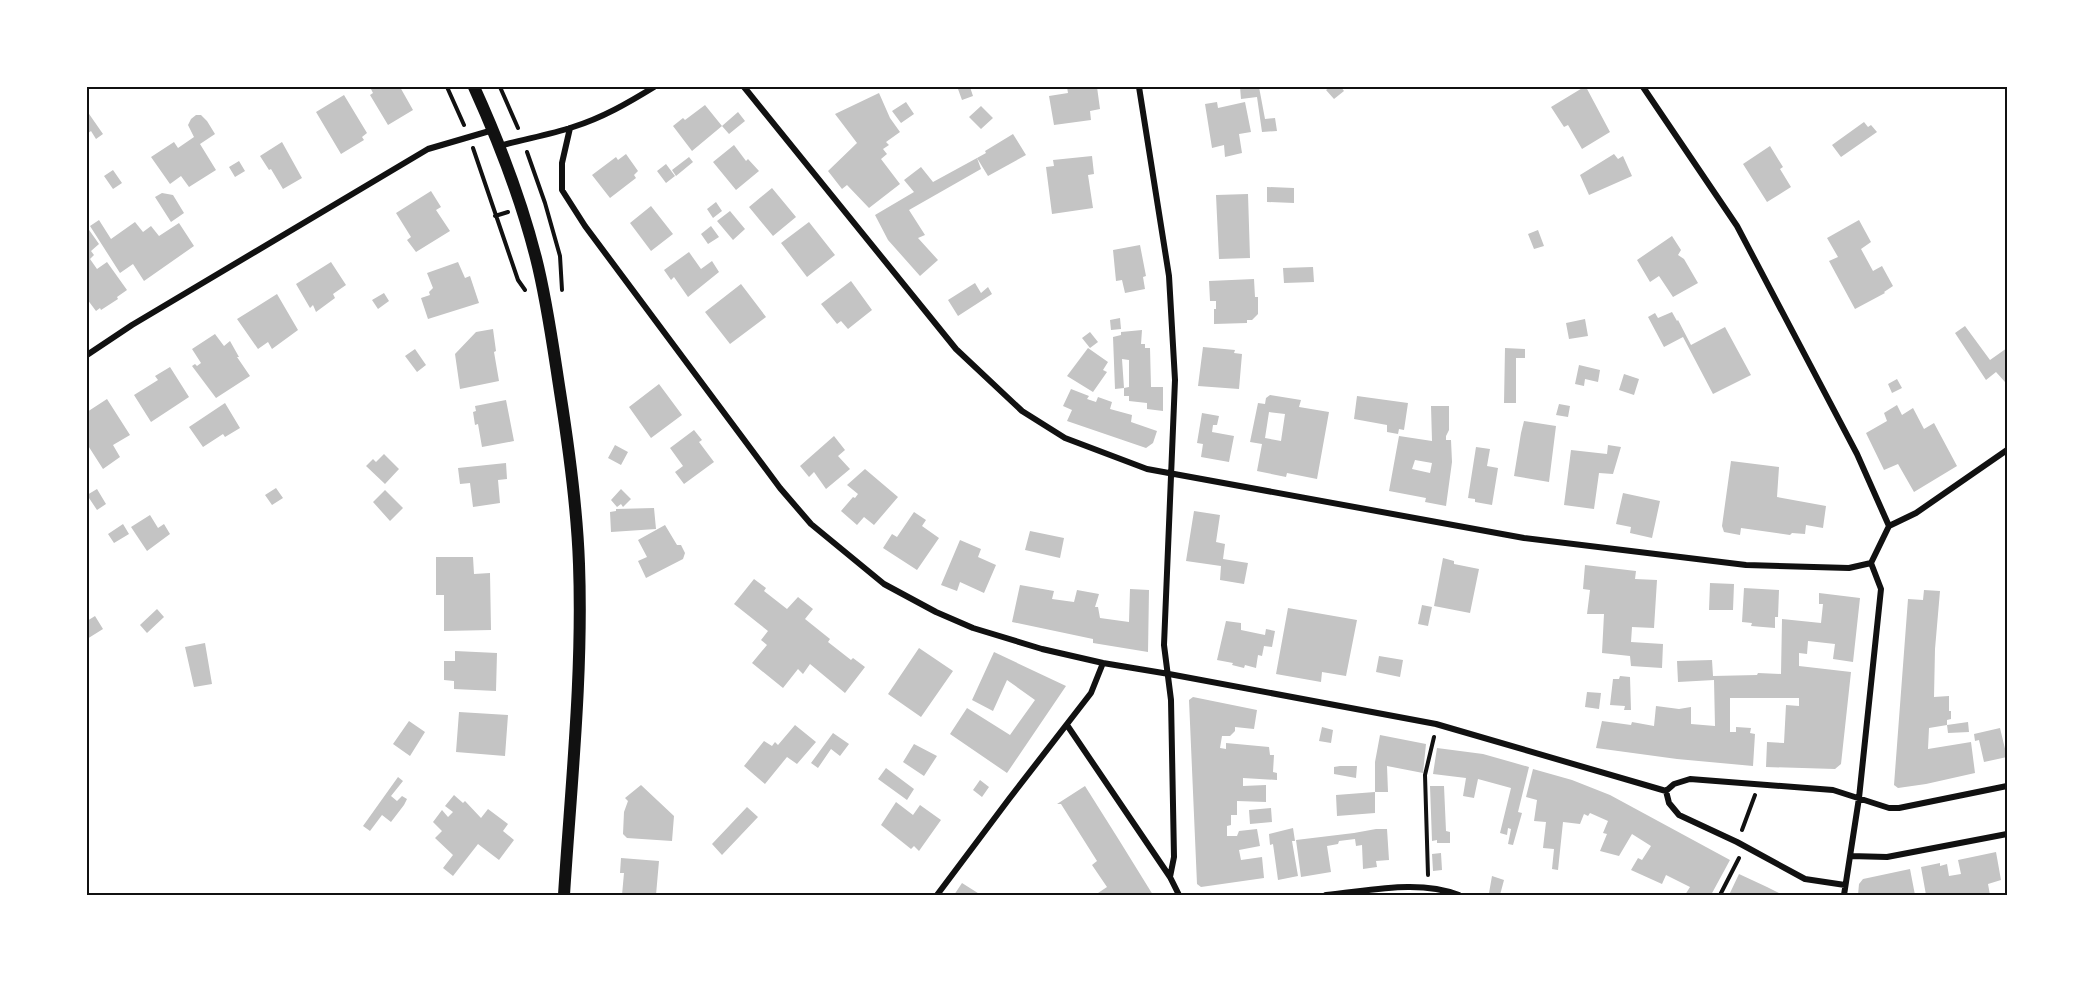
<svg xmlns="http://www.w3.org/2000/svg" width="2094" height="982" viewBox="0 0 2094 982" font-family="'Roboto Condensed',sans-serif">
	<rect width="100%" height="100%" fill="#fff"/>
	<path fill="#c4c4c4" fill-rule="evenodd" d="M370,87H400L413,110L388,125L370,95L373,93Z
		M964,87H970L973,96L962,100L958,89Z
		M1067,87H1097L1100,109L1090,111L1091,120L1054,125L1049,96L1068,93Z
		M1240,87H1259L1265,119L1275,118L1277,131L1262,132L1257,97L1241,99Z
		M1330,87H1341L1344,91L1334,99L1326,90Z
		M1584,87H1586L1610,132L1582,149L1568,125L1564,127L1551,107Z
		M879,93L890,118L900,132L886,142L889,145L883,149L887,154L881,159L900,184L869,208L847,185L842,189L828,171L857,143L835,114Z
		M344,95L367,133L362,137L364,140L341,154L316,112Z
		M906,102L914,114L901,123L892,111Z
		M1217,102L1218,108L1245,102L1251,132L1239,134L1242,153L1225,157L1224,145L1212,148L1205,104Z
		M705,105L722,126L738,112L745,121L729,134L722,126L692,151L673,126L683,118L685,120Z
		M981,106L993,118L981,129L969,117Z
		M87,111L103,134L96,139L91,131L87,134Z
		M196,115H201L207,121L215,134L200,144L216,170L189,187L181,176L170,184L151,157L174,142L178,148L194,137L188,125L191,119Z
		M1864,122L1868,127L1871,125L1877,132L1841,157L1832,145Z
		M1013,134L1026,155L988,176L977,158L986,153L985,151Z
		M282,142L302,178L283,189L271,169L269,170L260,156Z
		M734,145L746,161L748,159L759,171L736,190L713,162Z
		M1770,146L1783,167L1780,169L1791,187L1767,202L1743,164Z
		M626,154L638,171L634,175L636,178L610,198L592,175L616,157L618,160Z
		M1614,154L1618,159L1623,156L1632,176L1589,195L1580,175Z
		M1092,156L1094,174L1088,175L1093,208L1052,214L1046,167L1054,166L1053,160Z
		M689,157L693,162L676,176L672,170Z
		M977,158L981,169L909,210L925,235L918,238L938,260L920,276L888,240L875,215L914,192L904,180L921,167L933,182Z
		M239,161L245,171L235,177L229,167Z
		M666,164L675,176L666,183L657,171Z
		M113,170L122,183L113,189L104,176Z
		M1267,187L1294,188V203L1267,202Z
		M772,188L796,217L773,236L749,207Z
		M431,191L441,207L436,210L450,231L416,252L407,240L411,237L396,213Z
		M162,193L173,195L184,213L171,222L155,197Z
		M1248,194L1250,258L1219,259L1216,195Z
		M716,202L722,211L713,218L707,209Z
		M651,206L673,234L651,251L630,223Z
		M730,211L745,229L733,240L717,221Z
		M99,220L111,239L135,222L143,232L151,226L159,236L179,223L194,246L144,281L133,264L120,273L90,226Z
		M1859,220L1871,242L1861,249L1873,271L1882,266L1893,286L1884,292L1885,293L1855,309L1829,261L1838,257L1827,238Z
		M809,222L835,255L807,277L781,243Z
		M711,226L719,237L708,244L701,234Z
		M87,227L99,244L91,251L94,255L90,259L97,269L107,262L127,290L117,297L118,299L101,310L100,308L96,311L87,299Z
		M1538,230L1544,246L1534,249L1528,234Z
		M1672,236L1681,250L1678,255L1684,259L1698,283L1673,297L1659,276L1650,282L1637,260Z
		M1140,245L1146,276L1143,277L1145,289L1125,293L1122,280L1116,281L1113,250Z
		M689,252L701,269L712,261L719,272L688,297L674,277L671,280L664,270Z
		M331,262L346,285L333,294L335,298L316,312L313,305L310,308L296,284Z
		M458,262L465,278L470,276L479,303L428,319L421,298L430,295L429,292L433,288L427,273Z
		M1313,267L1314,282L1284,283L1283,268Z
		M1254,279L1255,297H1258V314L1252,320H1247V323L1214,324V309H1216V301H1210L1209,281Z
		M851,281L872,310L848,329L841,321L837,324L821,304Z
		M975,283L981,293L988,287L992,294L958,316L948,300Z
		M741,284L766,317L730,344L705,312Z
		M384,293L389,301L378,309L372,300Z
		M277,294L298,330L272,349L268,342L258,349L237,319Z
		M1672,312L1677,321L1678,320L1691,345L1725,327L1751,375L1713,394L1683,337L1664,347L1648,317L1655,313L1658,318Z
		M1120,318L1121,329L1111,330L1110,320Z
		M1585,319L1588,336L1569,339L1566,323Z
		M1965,326L1990,360L2007,348V380L2005,382L1996,372L1986,380L1955,333Z
		M493,329L496,351L494,352L499,381L460,389L455,354L476,332Z
		M1142,330L1141,344H1145V348H1150L1151,387H1163V411L1147,409V403L1129,401V396H1124V388L1129,387V360L1122,359L1124,388L1115,389L1113,337L1121,335V332Z
		M1090,332L1098,342L1090,348L1082,338Z
		M215,334L224,346L230,341L239,357H237L250,376L216,398L192,366L195,364L197,366L201,363L192,349Z
		M1203,347L1235,350L1234,353L1242,354L1239,389L1198,386Z
		M1088,348L1108,362L1103,370L1107,372L1093,392L1067,376Z
		M1505,348L1525,349V358H1516V403H1504Z
		M415,349L426,365L417,372L405,356Z
		M1579,365L1600,370L1598,382L1585,379L1584,386L1575,384Z
		M170,367L189,397L151,422L134,395L158,380L155,376Z
		M1624,374L1639,379L1634,395L1619,390Z
		M1897,379L1902,388L1892,393L1888,384Z
		M659,384L682,415L651,438L629,407Z
		M1071,389L1089,396L1087,399L1096,402L1098,397L1112,402L1110,409L1132,415L1131,422L1157,431L1153,443L1146,448L1067,421L1072,410L1063,406Z
		M1270,395L1301,400L1299,407L1329,412L1317,479L1287,473L1286,477L1257,471L1262,444L1250,442L1258,403L1265,404L1266,398ZM1269,412L1285,414L1281,441L1265,438Z
		M1357,396L1408,403L1404,430L1399,429L1398,434L1387,432V425L1354,419Z
		M107,399L130,435L113,445L120,457L103,469L87,444V412Z
		M506,400L514,441L482,447L478,424L475,425L473,412L476,411L475,406Z
		M225,403L240,428L225,437L223,434L203,447L189,427Z
		M1559,404L1570,406L1568,417L1556,415Z
		M1897,405L1902,415L1913,408L1924,429L1934,423L1957,466L1914,492L1898,464L1884,470L1866,433L1887,421L1884,413Z
		M1431,406H1449V430L1446,436V440H1451L1452,462L1446,506L1425,502L1426,498L1389,491L1399,436L1432,441ZM1415,460L1432,463L1430,473L1412,469Z
		M1202,413L1219,416L1217,425H1213L1212,432L1234,436L1229,462L1201,457L1203,444L1197,443Z
		M1524,421L1556,426L1549,482L1514,476L1521,433Z
		M694,430L702,440L699,442L714,462L684,484L675,472L683,466L670,448Z
		M834,436L845,450L838,456L850,469L826,489L814,472L809,477L800,466Z
		M615,445L628,452L621,465L608,458Z
		M1608,445L1621,447L1613,474L1599,473L1594,509L1564,505L1571,450L1607,454Z
		M1476,447L1490,449L1487,466L1498,468L1492,505L1475,502V499L1468,498Z
		M384,454L399,469L385,484L366,466L373,459L376,462Z
		M1731,461L1779,467L1777,497L1826,506L1823,528L1806,525L1805,534L1792,533L1790,535L1741,528L1740,535L1724,532L1722,526Z
		M506,463L507,479L498,480L500,503L473,507L470,483L460,484L458,468Z
		M865,469L898,497L874,525L864,517L857,525L841,511L853,497L855,498L858,494L847,485Z
		M276,488L283,498L272,505L265,495Z
		M97,489L106,504L97,510L87,495Z
		M621,489L631,499L623,507L621,504L617,507L611,500Z
		M385,490L403,508L390,521L373,502Z
		M1623,493L1660,501L1652,538L1630,533L1631,527L1616,524Z
		M654,508L656,529L611,532L610,512L616,511V509Z
		M1194,511L1220,515L1216,542L1225,544L1223,559L1248,563L1244,584L1220,580L1221,566L1186,561Z
		M914,512L926,520L922,526L939,538L917,570L883,548L892,534L897,537Z
		M150,515L158,528L164,524L170,534L147,551L131,527Z
		M123,524L129,534L114,543L108,534Z
		M665,525L677,545H681L685,553L683,559L646,578L638,561L647,557L638,540Z
		M1030,531L1064,538L1060,558L1025,550Z
		M960,540L981,549L978,557L996,565L984,593L960,582L957,591L941,585Z
		M436,557H473L474,574L490,573L491,630L444,631V595H436Z
		M1443,558L1454,561V564L1479,569L1470,613L1434,606Z
		M1585,565L1636,571L1635,579L1657,580L1654,628L1632,627L1631,642L1663,644L1662,668L1631,666L1630,656L1602,653L1604,614H1587L1590,590L1583,589Z
		M754,579L766,588L764,591L787,609L798,597L813,609L805,619L830,639L828,642L851,660L853,658L865,667L845,693L810,664L803,674L798,669L783,688L752,663L767,645L761,640L768,631L734,604Z
		M1710,583L1734,584L1733,610H1709Z
		M1020,585L1054,591L1052,599L1074,602L1077,590L1099,594L1095,607H1098L1100,618L1129,622L1130,589L1149,590L1148,652L1093,643V639L1012,622Z
		M1744,588L1779,590L1778,617H1775V628L1751,626L1752,623L1742,622Z
		M1924,590L1940,591L1935,649L1934,697L1949,696V711H1951V719L1947,720V725L1929,728L1928,749L1971,742L1975,773L1926,784L1898,788L1894,785L1908,599L1923,600Z
		M1819,593L1860,598L1853,662L1833,659L1835,644L1808,641L1807,654L1799,653V666L1851,672L1841,764L1835,769L1766,767L1767,742L1784,743L1786,705L1799,706V698H1730V732H1736V727L1751,728L1750,733L1755,734L1753,766L1677,759L1596,748L1602,721L1631,725L1632,722L1654,726L1656,706L1679,709L1691,707V724L1715,726L1714,680L1678,682L1677,661L1712,660L1713,676L1757,675L1758,673L1781,674L1782,619L1821,623L1823,604H1819Z
		M1422,605L1432,607L1428,626L1418,624Z
		M1288,608L1357,620L1346,676L1322,672L1321,682L1276,674Z
		M157,609L164,617L147,633L140,625Z
		M95,616L103,629L87,639V621Z
		M1226,621L1241,623V630L1265,635L1266,629L1275,631L1272,647L1264,646L1262,656L1258,655L1256,668L1245,665L1244,668L1232,665L1233,663L1217,660Z
		M205,643L212,684L194,687L185,647Z
		M919,648L953,671L921,717L888,694Z
		M455,651L497,653L496,691L454,689V681L444,680V661H455Z
		M994,652L1066,686L1007,773L950,734L967,708L1010,735L1035,700L1007,680L993,711L972,700Z
		M1379,656L1403,660L1400,677L1376,672Z
		M1620,676L1630,677L1631,710H1624L1625,706L1610,705L1613,679H1619Z
		M1587,692L1601,693L1599,709L1585,707Z
		M1193,697L1257,710L1254,729L1235,727V731L1230,736H1222L1220,748L1226,749V743L1269,747L1270,755H1274L1273,772L1277,773V780L1243,778V786L1266,785V802L1237,801V815H1231V825L1227,826V836H1237L1239,831L1257,829L1260,846L1239,850L1241,860L1262,857L1264,878L1201,887L1197,884L1189,700Z
		M459,712L508,715L505,756L456,752Z
		M409,721L425,732L410,756L393,744Z
		M1968,722L1969,732L1948,733L1947,725Z
		M795,725L816,742L797,764L787,757L765,784L744,766L764,741L772,746L775,742L778,745Z
		M1322,727L1333,730L1331,743L1319,741Z
		M2000,728L2007,757L1984,762L1979,740L1975,741L1974,734Z
		M833,733L849,744L840,756L831,749L818,768L811,763Z
		M1380,735L1426,744L1423,773L1387,766L1388,792H1375V813L1337,816L1336,795L1375,792V762Z
		M914,744L937,756L924,776L903,762Z
		M1437,748L1483,754L1529,767L1518,812L1522,813L1513,845L1508,844L1511,829L1508,828L1507,835L1500,833L1511,788L1478,779L1474,798L1463,796L1466,778L1433,774Z
		M1340,766H1357L1356,778L1334,774V767Z
		M886,768L914,789L907,800L878,779Z
		M1533,769L1572,780L1610,795L1730,860L1711,895H1685L1690,887L1666,875L1662,884L1631,870L1638,858L1642,860L1651,846L1632,834L1619,856L1600,851L1607,834L1603,833L1608,821L1590,813L1588,816L1584,814L1580,824L1563,822L1558,870L1552,869L1554,849L1543,848L1546,822L1534,821L1537,800L1526,797Z
		M398,777L403,781L391,796L397,801L402,796L407,799L404,805L391,822L382,815L370,831L363,826Z
		M980,780L989,787L982,797L973,790Z
		M641,785L674,816L672,841L627,838L623,834L624,812L628,801L625,798Z
		M1085,786L1119,840L1153,895H1095L1107,887L1092,865L1097,861L1061,804H1057Z
		M1430,786H1444L1446,831L1450,832V843H1437V840L1432,841Z
		M454,795L463,803L465,801L481,818L488,809L508,824L503,831L514,840L499,860L478,844L453,876L443,868L453,855L435,838L442,831L433,822L442,810L448,817L453,812L445,806Z
		M896,802L913,815L920,805L941,820L919,851L914,846L911,849L881,825Z
		M747,807L758,817L722,855L712,844Z
		M1271,808L1272,822L1250,824L1249,810Z
		M1293,828L1295,841H1292L1298,876L1278,880L1273,844L1270,845L1269,834Z
		M1376,829H1387L1389,860L1376,861L1377,867L1363,869L1362,845L1356,846L1355,839L1339,841L1338,844L1327,846L1331,872L1301,877L1296,840L1354,833Z
		M1996,852L2001,880L1988,884L1990,895H1926L1921,867L1940,863V866L1947,864L1949,876L1961,874L1958,860Z
		M1441,853L1442,870L1433,871L1432,854Z
		M621,858L659,861L656,895H622L624,873H620Z
		M1910,869L1915,895H1858L1859,884L1863,879Z
		M1739,874L1767,887L1783,895H1729Z
		M1492,876L1504,880L1500,895L1489,893Z
		M962,883L981,895H954Z"/>
	<g fill="none" stroke-linecap="round" stroke-linejoin="round">
		<path stroke="#111" stroke-width="4" d="M447,87L464,125
			M500,87L518,128
			M473,148L518,280L525,290
			M527,152L545,203L560,256L562,290
			M495,216L508,212
			M1742,830L1755,795
			M1428,875L1425,775L1434,737
			M1720,895L1739,858"/>
		<path stroke="#111" stroke-width="6" d="M744,87L956,349L1022,411L1065,438L1147,469L1524,538L1746,565L1849,568L1871,563
			M1139,87L1169,276L1175,380L1164,645L1171,700L1174,857L1170,877
			M1643,87L1737,226L1857,454L1889,526
			M570,128L562,163V190L585,226L780,488L811,524L884,584L936,612L973,628L1042,649L1103,663L1169,674L1436,724L1666,791
			M499,146C524,139 549,135 573,127C602,118 628,103 654,87
			M87,355L132,325L428,149L493,130
			M1889,526L1916,513L2007,450
			M1067,725L1170,877L1179,895
			M1666,791L1674,784L1690,779L1833,790L1889,808H1899L2007,786
			M1666,791L1669,803L1679,815L1737,842L1805,879L1845,885
			M1850,856L1887,857L2007,834
			M937,895L1009,799L1091,693L1103,663
			M1326,895C1369,891 1418,879 1459,895
			M1844,895L1859,798L1881,589L1871,563L1889,526"/>
		<path stroke="#111" stroke-width="12" d="M474,87C499,142 521,199 536,258C547,301 553,347 560,392C569,449 577,506 579,564C583,674 571,785 564,895"/>
	</g>
	<rect width="2094" height="982" fill="none" stroke="#ffffff" stroke-width="177"/>
	<rect x="88" y="88" width="1918" height="806" fill="none" stroke="#111" stroke-width="2"/>
</svg>
